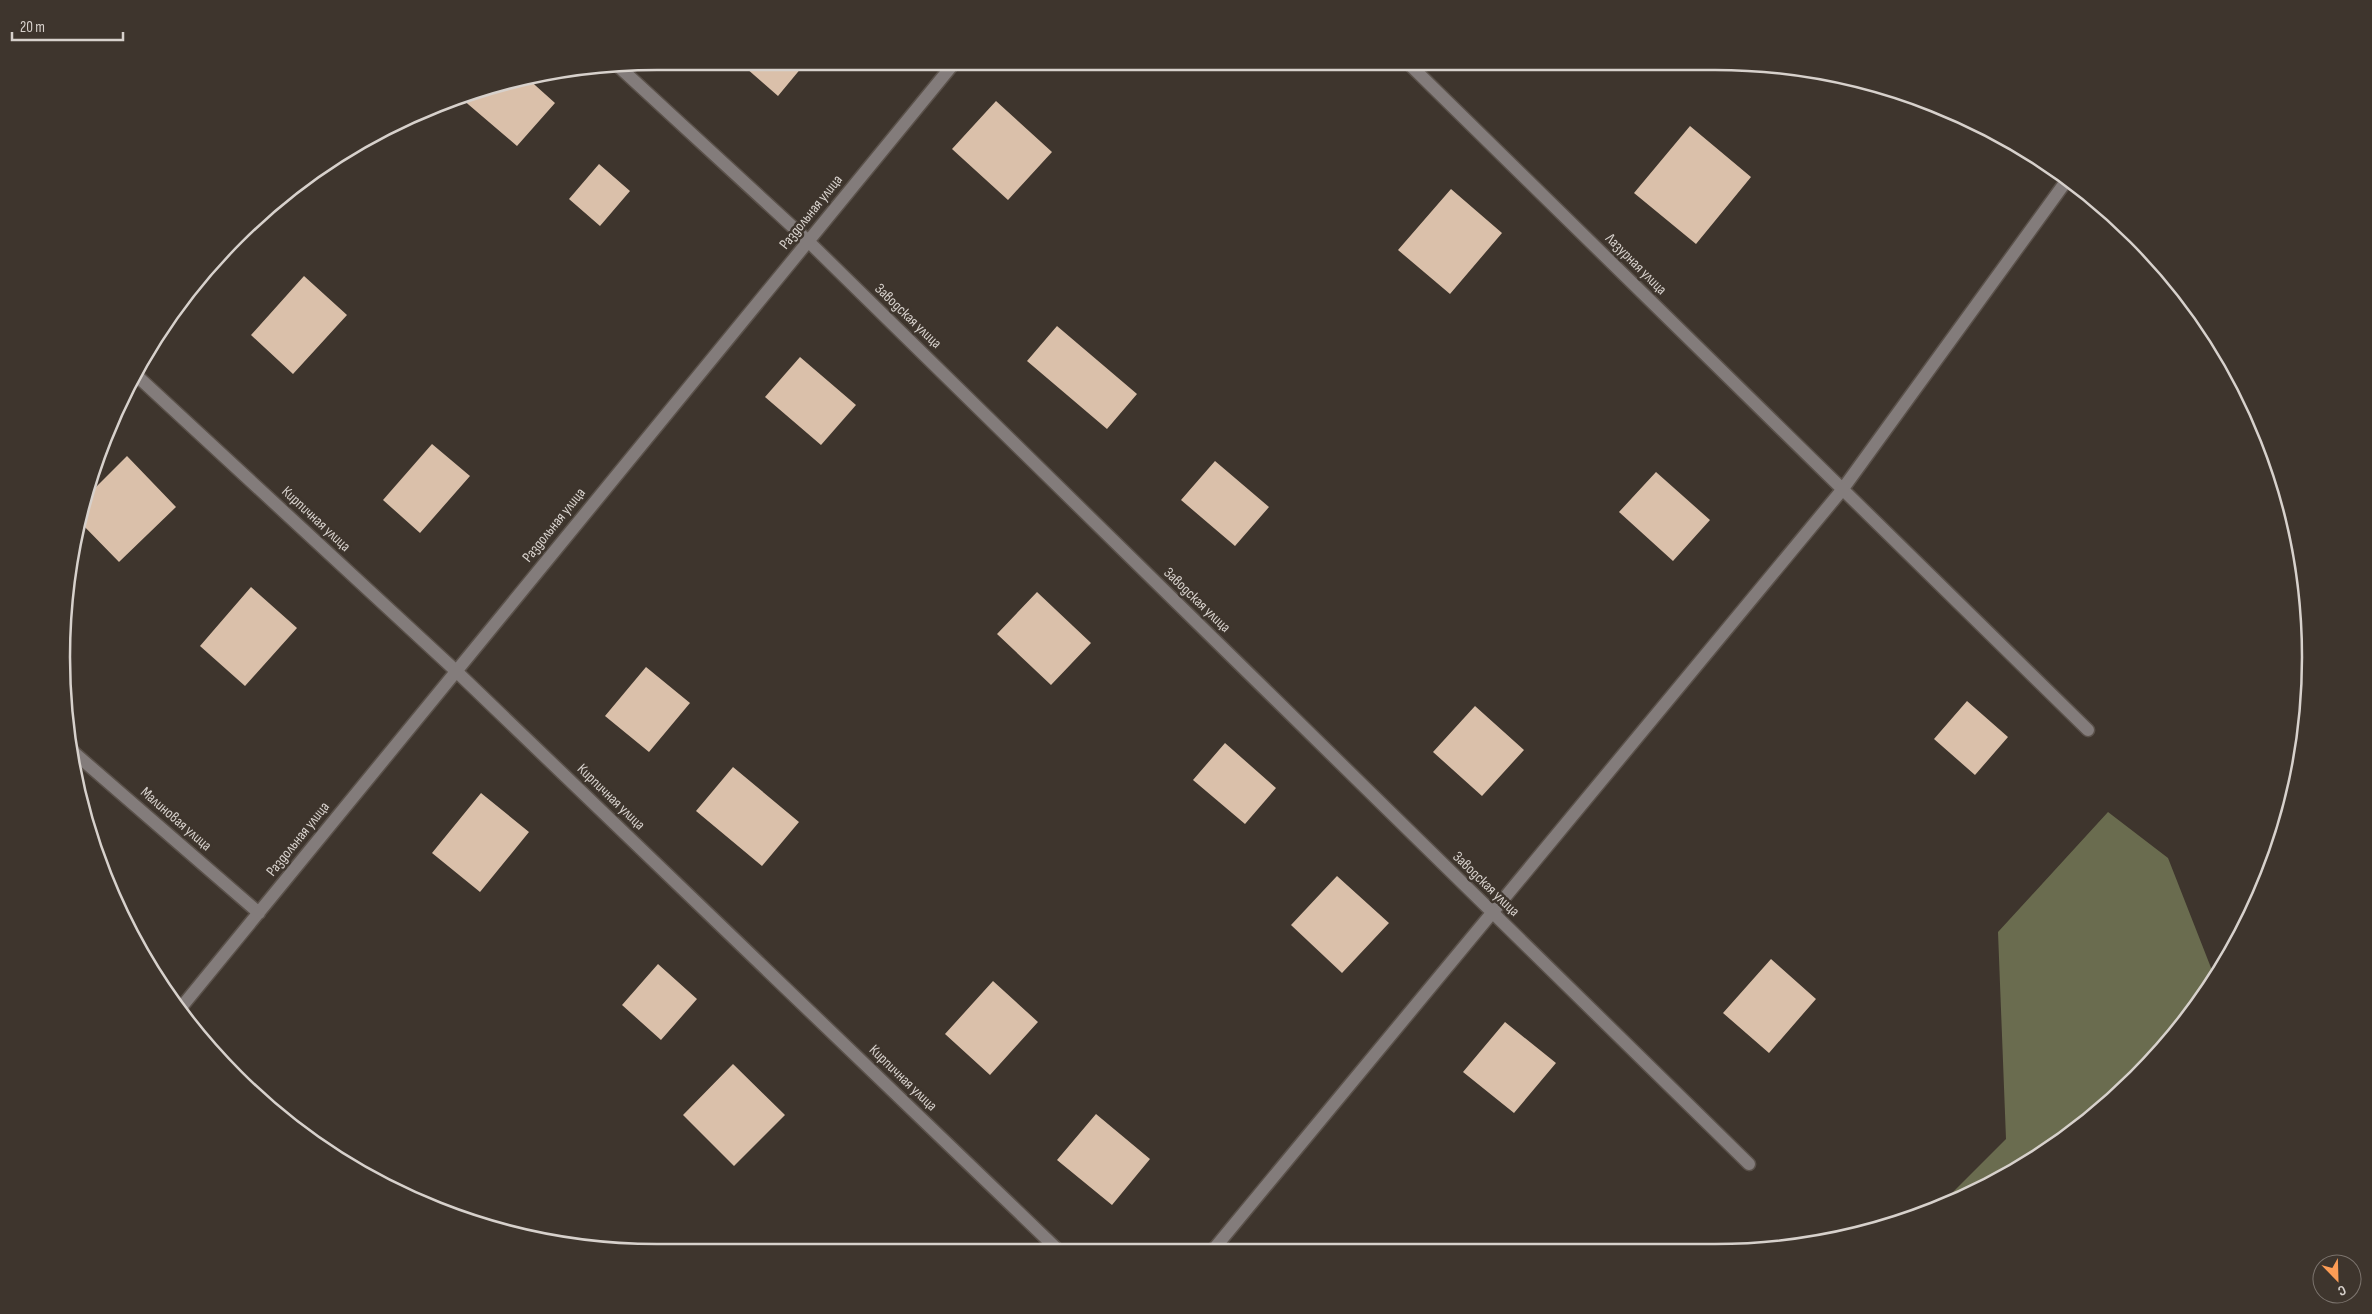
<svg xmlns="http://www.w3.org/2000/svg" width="2372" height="1314" viewBox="0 0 2372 1314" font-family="'Sofia Sans Condensed',sans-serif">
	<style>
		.forest { fill: #6a6c4f }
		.building { fill: #dac0aa }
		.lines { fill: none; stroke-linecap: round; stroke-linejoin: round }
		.minor-casing { stroke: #5a514a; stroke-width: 15 }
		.minor { stroke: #837c7b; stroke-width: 12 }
		.labels { text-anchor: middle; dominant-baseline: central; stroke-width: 5; stroke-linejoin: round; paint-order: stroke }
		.street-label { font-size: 15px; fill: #d7d1cc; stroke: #3e352d }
		.rim { fill: none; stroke: #d7d1cc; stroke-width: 2.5 }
	</style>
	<rect width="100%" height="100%" fill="#3e352d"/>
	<path class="forest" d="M 2108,812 L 2168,858 L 2215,978 L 2163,1050 L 2046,1152 L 1943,1208 L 1935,1210 L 2006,1139 L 1998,932 Z"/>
	<path class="building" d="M 738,61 L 807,61 L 778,96 Z
		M 526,77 L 555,103 L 517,146 L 462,99 L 467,92 Z
		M 996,101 L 1052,152 L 1008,200 L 952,149 Z
		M 1690,126 L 1751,177 L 1696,244 L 1634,193 Z
		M 599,164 L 630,191 L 600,226 L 569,199 Z
		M 1451,189 L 1502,233 L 1450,294 L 1398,250 Z
		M 304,276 L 347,315 L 293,374 L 251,335 Z
		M 1057,326 L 1137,394 L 1107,429 L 1027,361 Z
		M 800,357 L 856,405 L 821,445 L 765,397 Z
		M 432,444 L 470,476 L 420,533 L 383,500 Z
		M 127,456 L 176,507 L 119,562 L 79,521 L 83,500 Z
		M 1215,461 L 1269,507 L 1235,546 L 1181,500 Z
		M 1656,472 L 1710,520 L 1673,561 L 1619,512 Z
		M 251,587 L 297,628 L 245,686 L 200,646 Z
		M 1037,592 L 1091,643 L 1051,685 L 997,634 Z
		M 646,667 L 690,703 L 649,752 L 605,716 Z
		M 1967,701 L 2008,737 L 1975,775 L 1934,739 Z
		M 1475,706 L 1524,750 L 1482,796 L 1433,752 Z
		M 1225,743 L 1276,788 L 1245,824 L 1193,780 Z
		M 733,767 L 799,822 L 762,866 L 696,811 Z
		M 481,793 L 529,832 L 480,892 L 432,853 Z
		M 1337,876 L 1389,923 L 1342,973 L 1291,925 Z
		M 1771,959 L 1816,999 L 1769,1053 L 1723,1013 Z
		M 658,964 L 697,999 L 661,1040 L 622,1005 Z
		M 993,981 L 1038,1022 L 990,1075 L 945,1034 Z
		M 1505,1022 L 1556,1063 L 1514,1113 L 1463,1072 Z
		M 733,1064 L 785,1115 L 734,1166 L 683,1115 Z
		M 1096,1114 L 1150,1159 L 1112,1205 L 1057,1160 Z"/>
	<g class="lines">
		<defs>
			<path id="minor" d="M 1407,62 L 2088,730
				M 617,65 L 808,241 L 1749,1164
				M 136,375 L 456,671 L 1058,1250
				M 71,750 L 259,913
				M 179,1010 L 955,62
				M 1213,1250 L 1842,490 L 2067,180"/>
		</defs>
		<use href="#minor" class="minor-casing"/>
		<use href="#minor" class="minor"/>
	</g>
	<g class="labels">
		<g class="street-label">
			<text transform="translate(811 212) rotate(-51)">Раздольная улица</text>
			<text transform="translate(1636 264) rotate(45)">Лазурная улица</text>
			<text transform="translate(908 316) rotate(44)">Заводская улица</text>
			<text transform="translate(316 519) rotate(43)">Кирпичная улица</text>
			<text transform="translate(554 525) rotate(-51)">Раздольная улица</text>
			<text transform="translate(1197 600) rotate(44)">Заводская улица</text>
			<text transform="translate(611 797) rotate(44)">Кирпичная улица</text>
			<text transform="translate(176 819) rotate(41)">Малиновая улица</text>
			<text transform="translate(298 839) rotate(-51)">Раздольная улица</text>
			<text transform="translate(1486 884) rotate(44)">Заводская улица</text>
			<text transform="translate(903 1078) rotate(44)">Кирпичная улица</text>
		</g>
	</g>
	<path d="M0 0H2372V1314H0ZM657 70H1715A587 587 0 0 1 2302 657V657A587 587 0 0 1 1715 1244H657A587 587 0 0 1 70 657V657A587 587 0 0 1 657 70Z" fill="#3e352d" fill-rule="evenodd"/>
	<path class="rim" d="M657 70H1715A587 587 0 0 1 2302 657V657A587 587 0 0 1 1715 1244H657A587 587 0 0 1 70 657V657A587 587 0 0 1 657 70Z"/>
	<g transform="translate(2337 1279) rotate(157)"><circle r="24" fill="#3e352d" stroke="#7b736d"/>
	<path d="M0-4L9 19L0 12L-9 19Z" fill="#fd9c55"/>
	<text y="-8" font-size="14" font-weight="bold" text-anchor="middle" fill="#d7d1cc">С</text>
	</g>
	<path d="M12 32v8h111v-8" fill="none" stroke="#d7d1cc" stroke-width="2.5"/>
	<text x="20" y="32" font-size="15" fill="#d7d1cc" stroke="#3e352d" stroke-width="4" paint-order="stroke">20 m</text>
</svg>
